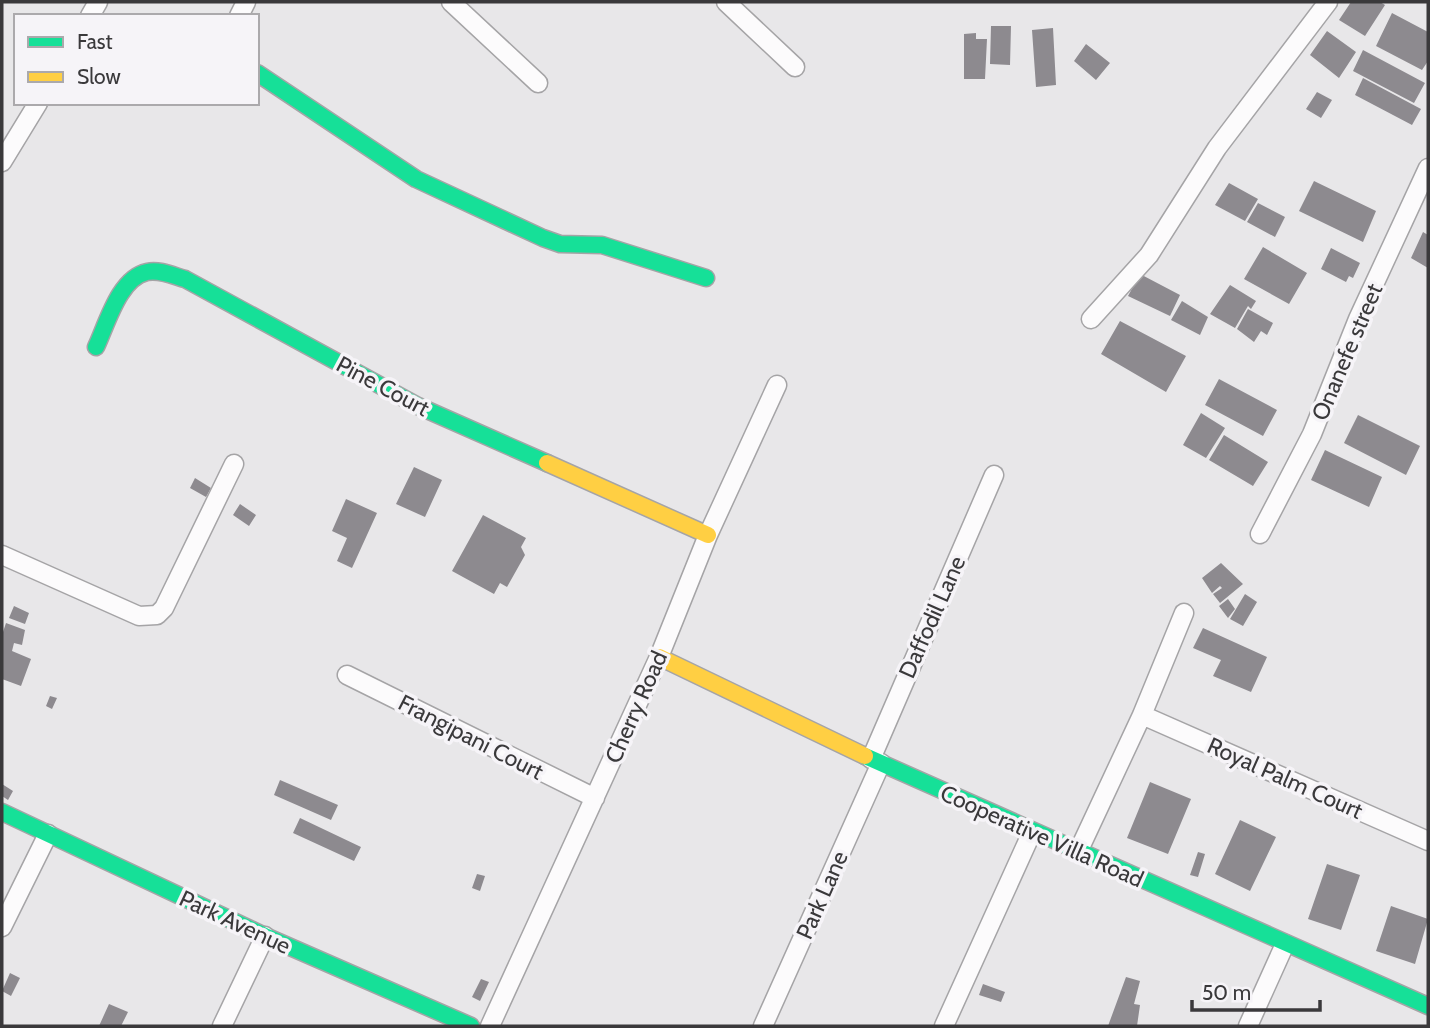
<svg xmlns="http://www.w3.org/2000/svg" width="1430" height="1028" viewBox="0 0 1430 1028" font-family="Cabin,sans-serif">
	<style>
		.building { fill: #8d8a8f }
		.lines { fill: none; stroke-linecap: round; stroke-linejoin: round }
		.street-casing { stroke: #a5a4a6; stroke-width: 21 }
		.fast-casing { stroke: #a5a4a6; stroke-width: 19 }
		.slow-casing { stroke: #a5a4a6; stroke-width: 19 }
		.street { stroke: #fcfbfc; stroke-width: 18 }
		.fast { stroke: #16e098; stroke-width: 16 }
		.slow { stroke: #ffcf43; stroke-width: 16 }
		.labels { text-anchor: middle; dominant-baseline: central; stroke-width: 7; stroke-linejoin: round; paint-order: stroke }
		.street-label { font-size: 23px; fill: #3a393b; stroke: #f6f4f8 }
	</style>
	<rect width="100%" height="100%" fill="#e8e7e9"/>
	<path class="building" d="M 1351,2 L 1380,2 L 1385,5 L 1365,36 L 1339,20 Z
		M 1392,13 L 1428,32 L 1428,61 L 1422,70 L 1376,46 Z
		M 991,26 L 1011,26 L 1010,65 L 990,64 Z
		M 1053,28 L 1056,85 L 1036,87 L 1032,30 Z
		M 1327,31 L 1356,52 L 1339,78 L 1310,55 Z
		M 976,33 L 976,39 L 987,39 L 985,79 L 964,79 L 964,34 Z
		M 1086,44 L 1110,63 L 1096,80 L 1074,61 Z
		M 1363,50 L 1425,83 L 1414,103 L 1353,71 Z
		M 1363,78 L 1421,109 L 1412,125 L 1355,95 Z
		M 1317,92 L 1332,100 L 1321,118 L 1306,109 Z
		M 1314,181 L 1376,211 L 1363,242 L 1299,211 Z
		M 1229,183 L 1258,199 L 1245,221 L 1215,205 Z
		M 1258,203 L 1285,217 L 1275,237 L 1247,222 Z
		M 1423,232 L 1428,235 L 1428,268 L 1411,258 Z
		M 1263,247 L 1307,273 L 1289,304 L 1244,279 Z
		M 1331,248 L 1360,263 L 1353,278 L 1349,276 L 1346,282 L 1321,269 Z
		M 1140,274 L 1180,295 L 1170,316 L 1128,296 Z
		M 1230,285 L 1256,301 L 1251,309 L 1248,306 L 1235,328 L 1210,314 Z
		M 1182,301 L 1208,317 L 1200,335 L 1171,320 Z
		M 1248,309 L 1273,323 L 1267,335 L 1261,331 L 1254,342 L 1237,329 Z
		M 1120,321 L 1186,356 L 1166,392 L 1101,354 Z
		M 1219,379 L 1277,410 L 1263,436 L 1205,405 Z
		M 1201,413 L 1225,428 L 1206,458 L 1183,445 Z
		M 1358,415 L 1420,446 L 1406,475 L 1344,443 Z
		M 1224,435 L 1268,462 L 1253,486 L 1209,460 Z
		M 1325,450 L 1382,477 L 1369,507 L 1311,480 Z
		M 414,467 L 442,480 L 425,517 L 396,504 Z
		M 195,478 L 211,488 L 206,497 L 190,488 Z
		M 346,499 L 377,513 L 352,568 L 337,561 L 347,538 L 332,531 Z
		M 240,504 L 256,515 L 249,526 L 233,515 Z
		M 483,515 L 526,538 L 521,547 L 525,555 L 507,587 L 500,583 L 494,594 L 452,571 Z
		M 1221,563 L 1243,584 L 1220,603 L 1213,594 L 1222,588 L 1220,586 L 1212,593 L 1202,578 Z
		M 1245,594 L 1257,602 L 1243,626 L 1230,619 Z
		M 1228,599 L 1235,609 L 1228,618 L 1219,606 Z
		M 14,606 L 29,613 L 25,624 L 9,618 Z
		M 6,623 L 25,630 L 22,645 L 14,643 L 12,651 L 31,659 L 21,686 L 2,679 L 2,635 Z
		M 1203,628 L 1267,657 L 1251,692 L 1213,676 L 1221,660 L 1193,648 Z
		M 50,696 L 57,698 L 52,709 L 46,706 Z
		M 280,780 L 338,805 L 331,820 L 274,795 Z
		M 1150,782 L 1191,799 L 1168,854 L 1127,838 Z
		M 2,784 L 13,791 L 8,800 L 2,796 Z
		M 300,818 L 361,847 L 354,861 L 293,833 Z
		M 1240,820 L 1276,837 L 1250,891 L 1215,874 Z
		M 1198,852 L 1205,854 L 1198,877 L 1190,875 Z
		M 1327,864 L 1360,875 L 1341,930 L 1308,919 Z
		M 477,874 L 485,876 L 480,891 L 472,888 Z
		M 1391,906 L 1428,919 L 1415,964 L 1376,951 Z
		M 10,973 L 20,978 L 11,996 L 2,991 Z
		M 1126,977 L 1140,981 L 1134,1004 L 1140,1005 L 1137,1026 L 1108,1026 Z
		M 481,979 L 489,982 L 480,1001 L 472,997 Z
		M 983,984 L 1005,992 L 1001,1002 L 979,995 Z
		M 109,1004 L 128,1012 L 121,1026 L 99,1026 Z"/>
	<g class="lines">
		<defs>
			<path id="street" d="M 451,2 L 538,83
				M 726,2 L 795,67
				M 90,16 L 98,2
				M 239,16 L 246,2
				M 2,162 L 38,103
				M 1091,319 L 1149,255 L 1217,148 L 1328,2
				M 1260,534 L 1312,434 L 1358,319 L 1428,168
				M 2,555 L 139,616 L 157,615 L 164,608 L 234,464
				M 347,675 L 595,798
				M 1142,715 L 1428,841
				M 871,759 L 994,475
				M 1078,852 L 1142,715 L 1184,613
				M 2,927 L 48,834
				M 222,1026 L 265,936
				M 490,1026 L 659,657 L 708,535 L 777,385
				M 763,1026 L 881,763
				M 944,1026 L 1032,832
				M 1248,1026 L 1285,944"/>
			<path id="fast" d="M 257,73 L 416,179 L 543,238 L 560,244 L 602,245 L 706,278
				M 96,347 C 107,324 119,278 147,272 C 160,269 174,276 185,279 L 418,406 L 547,463
				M 865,756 L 1428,1006
				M 2,812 L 265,936 L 471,1026"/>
			<path id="slow" d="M 547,463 L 708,535
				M 659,657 L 865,756"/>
		</defs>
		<use href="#street" class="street-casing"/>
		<use href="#fast" class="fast-casing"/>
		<use href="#slow" class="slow-casing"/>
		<use href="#street" class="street"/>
		<use href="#fast" class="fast"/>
		<use href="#slow" class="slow"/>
	</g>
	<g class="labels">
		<g class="street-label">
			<text transform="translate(1347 352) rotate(-67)">Onanefe street</text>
			<text transform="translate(383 386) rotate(28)">Pine Court</text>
			<text transform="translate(932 617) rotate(-66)">Daffodil Lane</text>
			<text transform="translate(636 707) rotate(-66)">Cherry Road</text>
			<text transform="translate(471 737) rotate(27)">Frangipani Court</text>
			<text transform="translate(1285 778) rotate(24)">Royal Palm Court</text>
			<text transform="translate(1042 836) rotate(24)">Cooperative Villa Road</text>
			<text transform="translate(822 895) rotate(-66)">Park Lane</text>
			<text transform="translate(235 922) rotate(25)">Park Avenue</text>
		</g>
	</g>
	<rect width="1430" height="1028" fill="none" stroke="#3a393b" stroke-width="7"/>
	<rect x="14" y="14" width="245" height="91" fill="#f6f4f8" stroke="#aba9ac" stroke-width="2"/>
	<rect x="28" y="37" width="35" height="10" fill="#16e098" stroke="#aba9ac" stroke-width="2"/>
	<text x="77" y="49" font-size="21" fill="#3a393b">Fast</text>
	<rect x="28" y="72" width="35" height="10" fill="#ffcf43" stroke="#aba9ac" stroke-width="2"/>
	<text x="77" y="84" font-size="21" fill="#3a393b">Slow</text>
	<path d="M1192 1000v10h128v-10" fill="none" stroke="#3a393b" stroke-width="3.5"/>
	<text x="1202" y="1000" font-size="21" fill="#3a393b" stroke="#f6f4f8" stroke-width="5" paint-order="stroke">50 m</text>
</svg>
